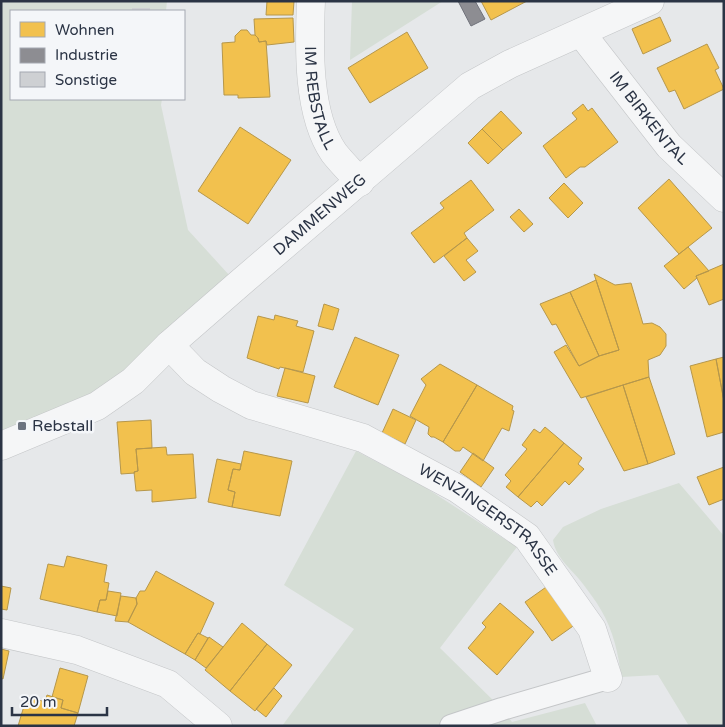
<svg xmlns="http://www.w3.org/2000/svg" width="725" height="727" viewBox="0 0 725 727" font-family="'Varela Round',sans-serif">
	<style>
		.green { fill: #d6ded6 }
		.homes { fill: #f2c14e; stroke: #b6974b }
		.industry { fill: #8d8d92; stroke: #70727b }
		.building { fill: #ced0d3 }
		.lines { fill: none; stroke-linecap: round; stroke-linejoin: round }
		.pedestrian-casing { stroke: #c4c6c8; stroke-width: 24 }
		.minor-casing { stroke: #c4c6c8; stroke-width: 29 }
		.pedestrian { stroke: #f5f6f7; stroke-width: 22 }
		.minor { stroke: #f5f6f7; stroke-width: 28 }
		.poi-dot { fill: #6c737f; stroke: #f4f6f9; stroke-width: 2 }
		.labels { text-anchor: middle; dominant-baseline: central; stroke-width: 5; stroke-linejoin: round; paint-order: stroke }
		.street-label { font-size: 16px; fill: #2b3445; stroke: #f4f6f9 }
		.poi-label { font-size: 16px; fill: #2b3445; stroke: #f4f6f9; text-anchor: start }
	</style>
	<rect width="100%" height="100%" fill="#e6e8ea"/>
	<path class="green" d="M 1,1 L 167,1 L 166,11 L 11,11 L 11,99 L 162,99 L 161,105 L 188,230 L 230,276 L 162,341 L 102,388 L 30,424 L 1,435 Z
		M 352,1 L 443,1 L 350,60 Z
		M 356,451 L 423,486 L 517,547 L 440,648 L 502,709 L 512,722 L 585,703 L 597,726 L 282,726 L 354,629 L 284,585 Z
		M 679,483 L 724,536 L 724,726 L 689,726 L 658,675 L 621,677 C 619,655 613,630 601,610 C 596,601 589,592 583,584 C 572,569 556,559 553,540 L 563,527 L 601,509 Z"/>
	<path class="homes" d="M 267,1 L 294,1 L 293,15 L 266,15 Z
		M 481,1 L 527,1 L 491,20 Z
		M 660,17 L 671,41 L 643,54 L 632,29 Z
		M 293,18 L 294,42 L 267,45 L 266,41 L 259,42 L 258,38 L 255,35 L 254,19 Z
		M 241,30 L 247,30 L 251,35 L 255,35 L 258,38 L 259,42 L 266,41 L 270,97 L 238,98 L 238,95 L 224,95 L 222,43 L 235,42 L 235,36 Z
		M 407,32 L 428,68 L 370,103 L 348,68 Z
		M 707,44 L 719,68 L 715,70 L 724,89 L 684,109 L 675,90 L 669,92 L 657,68 Z
		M 583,104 L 588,111 L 592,108 L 618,142 L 585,167 L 580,167 L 566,178 L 543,146 L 577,119 L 572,113 Z
		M 501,111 L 522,133 L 503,150 L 482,129 Z
		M 240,127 L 291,160 L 248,224 L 198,191 Z
		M 482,129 L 503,150 L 488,164 L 468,143 Z
		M 669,179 L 712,228 L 679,254 L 638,208 Z
		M 471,180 L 494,210 L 464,233 L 467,238 L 434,263 L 411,233 L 444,208 L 440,203 Z
		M 564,183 L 583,203 L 568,218 L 549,198 Z
		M 519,209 L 533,224 L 524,232 L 510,217 Z
		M 467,238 L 478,251 L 466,260 L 476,272 L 464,281 L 444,256 Z
		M 688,247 L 709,271 L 696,276 L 697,278 L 684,289 L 664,266 Z
		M 724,264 L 724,299 L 709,305 L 696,276 Z
		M 594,274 L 615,285 L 631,283 L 643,324 L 652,323 L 660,327 L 666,334 L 666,346 L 660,355 L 648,360 L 649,377 L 581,398 L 554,352 L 566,345 L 579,366 L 599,356 L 619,350 Z
		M 596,280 L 619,350 L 599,356 L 570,292 Z
		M 570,292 L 599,356 L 579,366 L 556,324 L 552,325 L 540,304 Z
		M 324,304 L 339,309 L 333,330 L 318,326 Z
		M 275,315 L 298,321 L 296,326 L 314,331 L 303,372 L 280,367 L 279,369 L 247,358 L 258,316 L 274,320 Z
		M 355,337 L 399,355 L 378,405 L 334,387 Z
		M 724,357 L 724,401 L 716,359 Z
		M 716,359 L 724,401 L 724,432 L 707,437 L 690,366 Z
		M 440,364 L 477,385 L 443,442 L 434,437 L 431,437 L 428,434 L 429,427 L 410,416 L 426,385 L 421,379 Z
		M 285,368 L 315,376 L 308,403 L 277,396 Z
		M 649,377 L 675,454 L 648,464 L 623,385 Z
		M 477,385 L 513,406 L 512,410 L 514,411 L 509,431 L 502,428 L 483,461 L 463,447 L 460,451 L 455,451 L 443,442 Z
		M 623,385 L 648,464 L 624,471 L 586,397 Z
		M 393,409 L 416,420 L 405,444 L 382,433 Z
		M 151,420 L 152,448 L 136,449 L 138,471 L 134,472 L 135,473 L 121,474 L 117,422 Z
		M 545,427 L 564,443 L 518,497 L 506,487 L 511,481 L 505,475 L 527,449 L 522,445 L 534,429 L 540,433 Z
		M 564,443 L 582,458 L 578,464 L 584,469 L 569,485 L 565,481 L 542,506 L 537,501 L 531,507 L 518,497 Z
		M 166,447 L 167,455 L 193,454 L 196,498 L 152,502 L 152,490 L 136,491 L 134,472 L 138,471 L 136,449 Z
		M 244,451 L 292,461 L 280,516 L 232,507 L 235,492 L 228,490 L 233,469 L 240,470 Z
		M 473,453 L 494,468 L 481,487 L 460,472 Z
		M 217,459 L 241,464 L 240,470 L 233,469 L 228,490 L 235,492 L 232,507 L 208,502 Z
		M 724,467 L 724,499 L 709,505 L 697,477 Z
		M 67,556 L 107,565 L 104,582 L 109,583 L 106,600 L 100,600 L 97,612 L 40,599 L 48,564 L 64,567 Z
		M 156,571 L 214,603 L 200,634 L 198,633 L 185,654 L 128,622 L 137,604 L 136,598 L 140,591 L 145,591 Z
		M 549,585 L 576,624 L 552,641 L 525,602 Z
		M 1,586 L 11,588 L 7,610 L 1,609 Z
		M 108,591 L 121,593 L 117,616 L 97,612 L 100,600 L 106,600 Z
		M 121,596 L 136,598 L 137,604 L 128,622 L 115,621 Z
		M 500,603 L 534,632 L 497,675 L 468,648 L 486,627 L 482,623 Z
		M 242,623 L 267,644 L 230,691 L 205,670 Z
		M 198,633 L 208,638 L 195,660 L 185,654 Z
		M 209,637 L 223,647 L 206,668 L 195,660 Z
		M 267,644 L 292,665 L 255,711 L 230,691 Z
		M 1,649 L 9,651 L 3,679 L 1,678 Z
		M 60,668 L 88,676 L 78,713 L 61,708 L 63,700 L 52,697 Z
		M 274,688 L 282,696 L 266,717 L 256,709 Z
		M 47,695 L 63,700 L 61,708 L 78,713 L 74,726 L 18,726 L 27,696 L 45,702 Z"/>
	<path class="industry" d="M 458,1 L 475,1 L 485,19 L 471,26 Z"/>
	<path class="building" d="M 132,8 L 150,8 L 150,11 L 132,11 Z"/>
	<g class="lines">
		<defs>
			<path id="pedestrian" d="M 451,726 L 502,709 L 608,678"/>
			<g id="minor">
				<path id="s1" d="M 311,1 C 309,47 307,114 334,153 C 342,163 351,172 360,182"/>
				<path id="s2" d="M 581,33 L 669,146 L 724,198"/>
				<path id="s3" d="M 169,345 L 195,372 L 221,389 L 251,405 L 363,438 L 458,489 L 527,537 L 592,629 L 608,678"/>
				<path id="s4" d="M 1,446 L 97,406 L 133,381 L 169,345 L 239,284 L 470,86 L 510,64 L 650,1"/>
				<path d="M 1,633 L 77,650 L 168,684 L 218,726"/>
			</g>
		</defs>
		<use href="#pedestrian" class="pedestrian-casing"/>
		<use href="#minor" class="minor-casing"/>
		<use href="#pedestrian" class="pedestrian"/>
		<use href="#minor" class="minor"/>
	</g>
	<rect class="poi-dot" x="17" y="421" width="10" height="10" rx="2.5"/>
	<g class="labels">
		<g class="street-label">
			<text stroke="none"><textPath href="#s1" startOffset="98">IM REBSTALL</textPath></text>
			<text stroke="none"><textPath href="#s2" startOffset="109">IM BIRKENTAL</textPath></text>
			<text stroke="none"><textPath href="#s4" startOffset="398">DAMMENWEG</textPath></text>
			<text stroke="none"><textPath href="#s3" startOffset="370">WENZINGERSTRASSE</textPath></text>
		</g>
		<g class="poi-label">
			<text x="32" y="426">Rebstall</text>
		</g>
	</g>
	<rect width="725" height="727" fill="none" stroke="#2b3445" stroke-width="5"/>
	<rect x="10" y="10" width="175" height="90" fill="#f4f6f9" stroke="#a4a8b1"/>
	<rect x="20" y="22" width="25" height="15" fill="#f2c14e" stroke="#a4a8b1"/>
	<text x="55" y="35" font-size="15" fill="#2b3445">Wohnen</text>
	<rect x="20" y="48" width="25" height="15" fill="#8d8d92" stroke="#a4a8b1"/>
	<text x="55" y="60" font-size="15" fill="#2b3445">Industrie</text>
	<rect x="20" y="72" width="25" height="15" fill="#ced0d3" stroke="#a4a8b1"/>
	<text x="55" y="85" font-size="15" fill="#2b3445">Sonstige</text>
	<path d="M12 707v8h95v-8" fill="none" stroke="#2b3445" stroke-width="2.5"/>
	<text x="20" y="707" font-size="15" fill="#2b3445" stroke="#f4f6f9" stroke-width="4" paint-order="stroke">20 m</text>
</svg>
